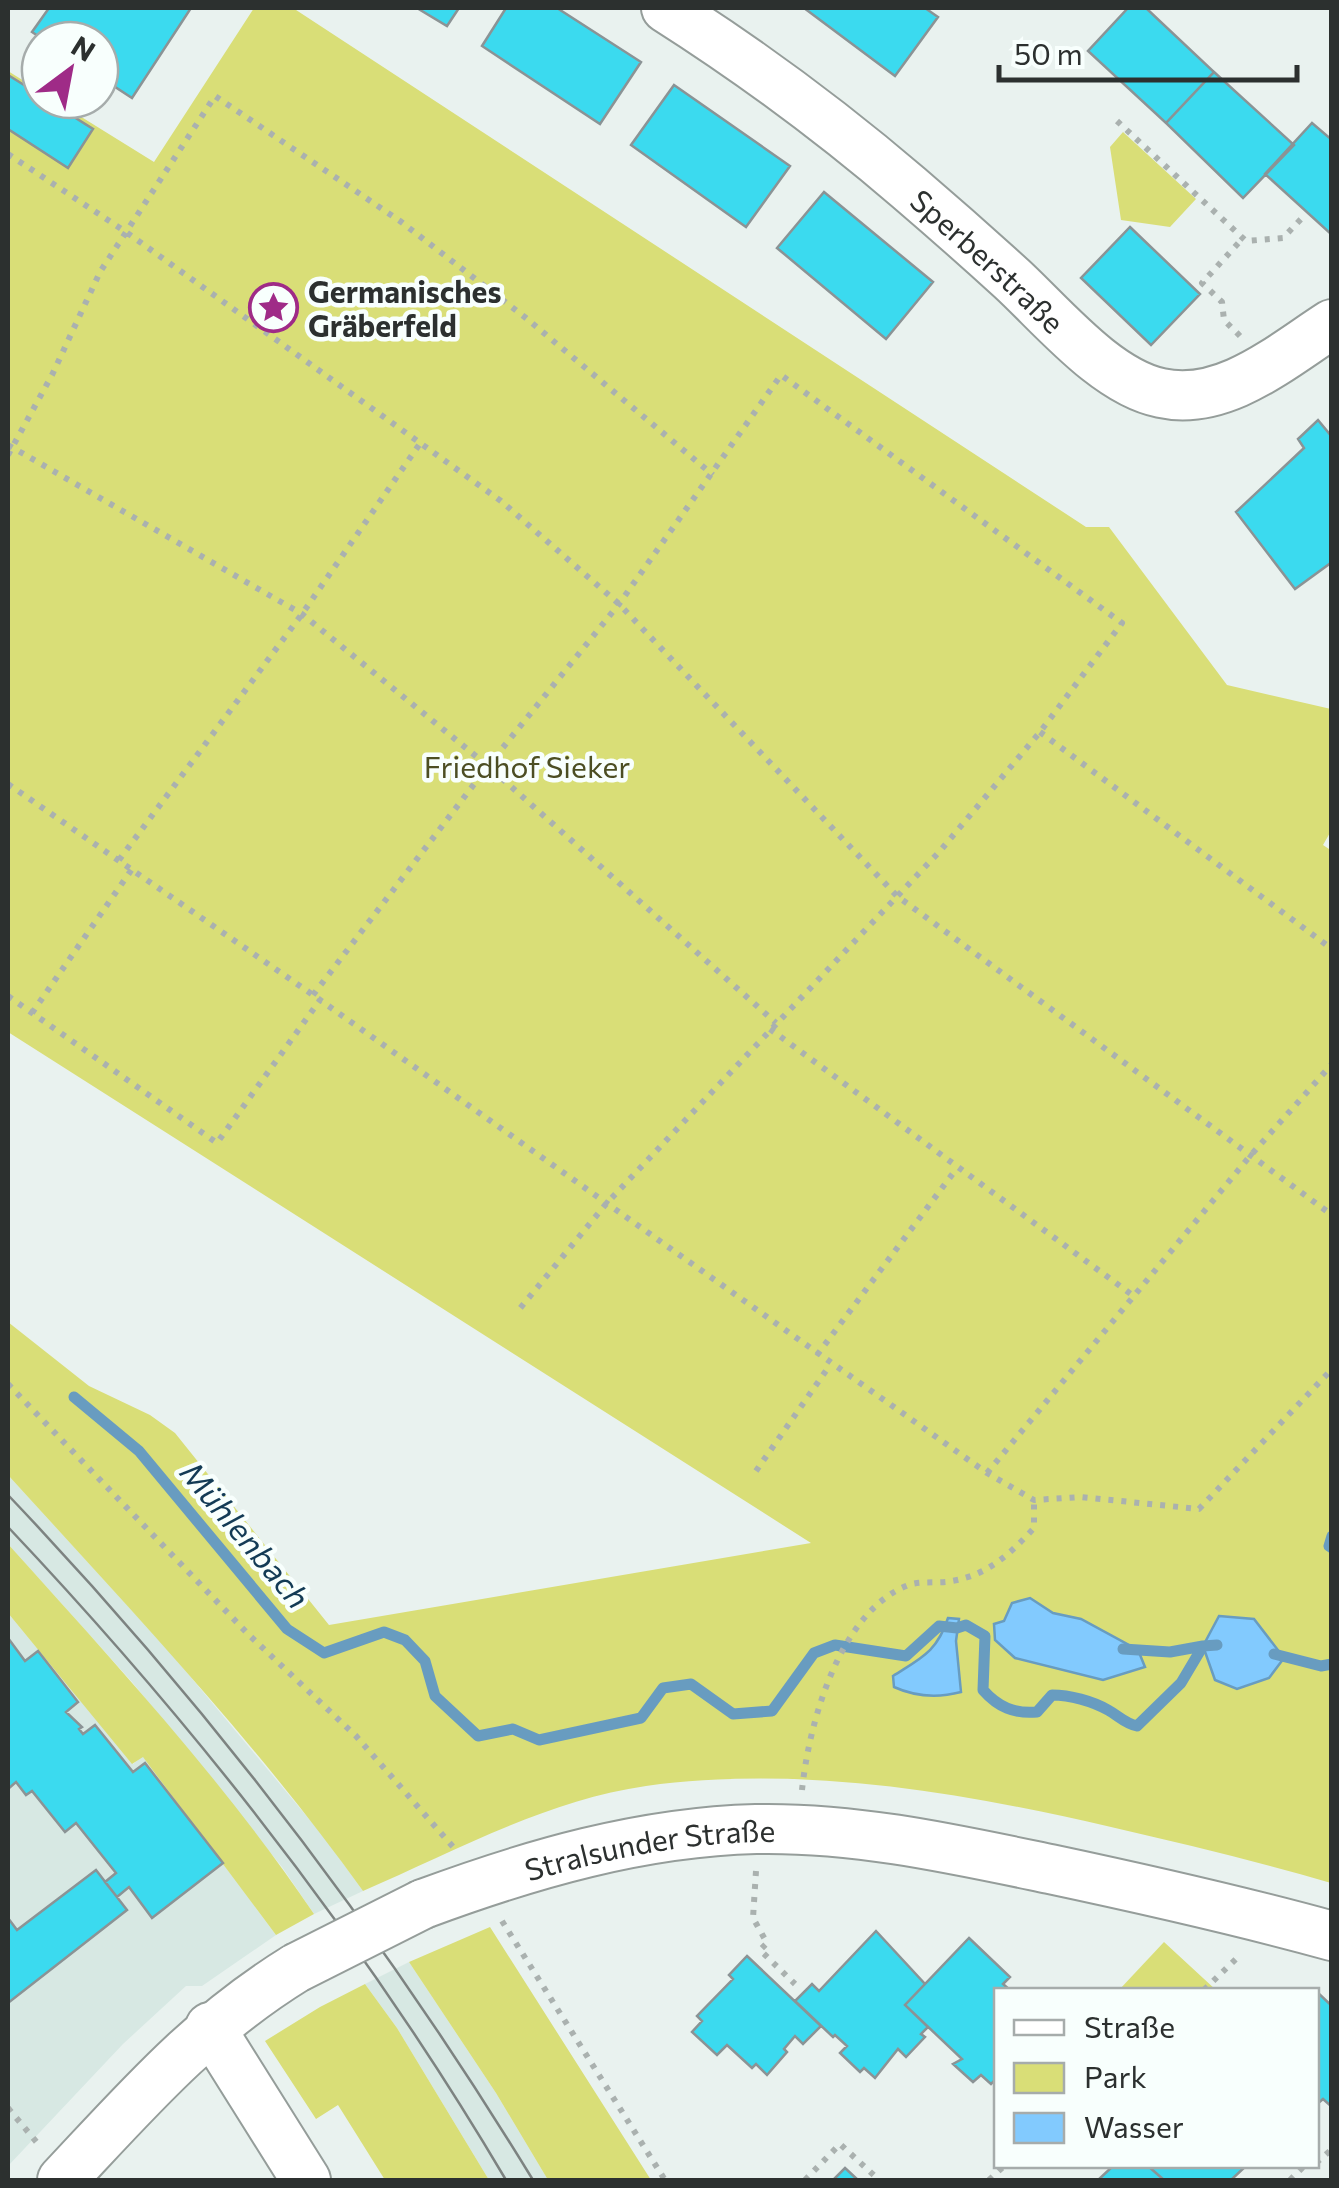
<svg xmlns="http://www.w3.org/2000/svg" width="1339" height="2188" viewBox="0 0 1339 2188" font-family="Commissioner,sans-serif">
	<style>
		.built { fill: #d7e8e3 }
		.green { fill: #d9de77 }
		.water { fill: #82cafe; stroke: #689cc0; stroke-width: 2.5 }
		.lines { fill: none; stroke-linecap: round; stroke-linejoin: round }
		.stream { stroke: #689cc0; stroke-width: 11 }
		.building { fill: #3bdaef; stroke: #8b9395; stroke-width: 2.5 }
		.minor-casing { stroke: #959d9a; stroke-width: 52 }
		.path { stroke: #aab1af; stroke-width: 6; stroke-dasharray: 5 8; stroke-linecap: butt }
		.minor { stroke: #fff; stroke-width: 48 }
		.tram { stroke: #7d8381; stroke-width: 2.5 }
		.minor-bridge-casing { stroke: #959d9a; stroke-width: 52; stroke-linecap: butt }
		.minor-bridge { stroke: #fff; stroke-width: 48 }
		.labels { text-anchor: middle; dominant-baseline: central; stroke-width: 9; stroke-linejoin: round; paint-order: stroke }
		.street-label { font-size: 30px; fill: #2c302f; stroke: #f8fffd }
		.poi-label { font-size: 30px; font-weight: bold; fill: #2c302f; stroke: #f8fffd; text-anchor: start }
		.park-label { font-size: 30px; fill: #4c4e23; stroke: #f8fffd }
		.water-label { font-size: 32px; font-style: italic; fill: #133b55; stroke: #f8fffd }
	</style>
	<rect width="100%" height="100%" fill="#e9f2ef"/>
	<path class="built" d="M 8,1475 L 169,1651 L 324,1837 L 363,1891 L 314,1914 L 282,1867 L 132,1682 L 8,1544 Z
		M 8,1613 L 133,1764 L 143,1756 L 276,1935 L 202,1986 L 186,1986 L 123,2044 L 8,2166 Z
		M 409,1962 L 496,2093 L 548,2180 L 489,2180 L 397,2028 L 365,1984 Z"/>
	<path class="green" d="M 254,8 L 293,8 L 1086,527 L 1109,527 L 1227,685 L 1331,709 L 1331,831 L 1323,845 L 1332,851 L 1331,1883 C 1259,1862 1185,1844 1111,1827 C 959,1792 803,1765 646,1786 C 547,1800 453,1852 363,1891 C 257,1743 130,1609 8,1475 L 8,1322 L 89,1386 L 150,1415 L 175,1433 L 329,1625 L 811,1543 L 8,1032 L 8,71 L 40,91 L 40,100 L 54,100 L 154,162 Z
		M 1123,132 L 1196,199 L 1170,227 L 1121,220 L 1110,147 Z
		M 8,1544 C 115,1663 225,1782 314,1914 L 276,1935 L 143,1757 L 132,1764 L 8,1613 Z
		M 490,1927 L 651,2180 L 548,2180 L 496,2093 L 409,1962 Z
		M 1164,1942 L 1216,1990 L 1119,1990 Z
		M 365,1984 L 397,2028 L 489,2180 L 385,2180 L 338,2105 L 316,2119 L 265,2041 L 320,2007 Z"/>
	<path class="water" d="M 1030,1598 L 1053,1613 L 1081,1619 L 1138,1650 L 1145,1667 L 1103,1680 L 1015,1658 L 995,1640 L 994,1624 L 1004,1621 L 1012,1603 Z
		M 1219,1616 L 1254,1619 L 1284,1658 L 1269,1678 L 1237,1689 L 1215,1680 L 1203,1646 Z
		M 948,1618 L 959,1619 L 956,1641 L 961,1692 C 938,1698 916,1697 894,1687 L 893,1676 C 921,1658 937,1652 948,1618 Z"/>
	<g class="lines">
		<path class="stream" d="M 74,1397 L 139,1451 L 287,1629 L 324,1653 L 384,1632 L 405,1640 L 425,1661 L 435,1696 L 478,1736 L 513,1729 L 539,1740 L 641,1718 L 663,1688 L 691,1684 L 733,1714 L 772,1711 L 814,1653 L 835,1645 L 906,1656 L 939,1626 L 957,1628 L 966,1625 L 985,1636 L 983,1690 C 998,1707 1014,1714 1037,1712 L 1052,1695 C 1070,1695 1092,1701 1108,1710 C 1119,1716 1124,1723 1137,1726 L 1181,1683 L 1203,1646 L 1217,1645
			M 1332,1536 L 1329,1546 L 1332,1548
			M 1123,1649 L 1170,1652 L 1203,1646
			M 1274,1654 L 1321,1666 L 1332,1664"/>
	</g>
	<path class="building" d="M 49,8 L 191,8 L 132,98 L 100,77 L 100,40 L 44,40 L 32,32 Z
		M 417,8 L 459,8 L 447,26 Z
		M 506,8 L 557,8 L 641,62 L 600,124 L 482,46 Z
		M 804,8 L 925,8 L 938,17 L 895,76 Z
		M 1128,8 L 1146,8 L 1214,72 L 1166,123 L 1088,51 Z
		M 1214,72 L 1294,145 L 1243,198 L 1166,123 Z
		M 8,75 L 40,95 L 40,100 L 47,100 L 93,129 L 68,168 L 8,129 Z
		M 674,85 L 790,166 L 746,227 L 631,145 Z
		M 1312,123 L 1332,140 L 1332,235 L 1265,174 Z
		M 824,192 L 933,282 L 886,339 L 777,248 Z
		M 1130,227 L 1200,294 L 1151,345 L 1081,278 Z
		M 1318,420 L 1332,437 L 1332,562 L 1295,589 L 1236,512 L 1304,448 L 1298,439 Z
		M 8,1638 L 25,1661 L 38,1651 L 78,1702 L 66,1712 L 82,1727 L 79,1729 L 83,1734 L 95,1725 L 133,1772 L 145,1763 L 223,1863 L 152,1918 L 129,1887 L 117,1897 L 105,1882 L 116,1873 L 76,1823 L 65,1832 L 32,1791 L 26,1795 L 16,1782 L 8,1789 Z
		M 96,1870 L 127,1910 L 8,2003 L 8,1918 L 17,1930 Z
		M 876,1931 L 925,1984 L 905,2005 L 928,2027 L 921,2034 L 925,2037 L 906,2057 L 898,2049 L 875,2078 L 864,2068 L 860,2072 L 840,2053 L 847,2046 L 835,2035 L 833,2037 L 795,2001 L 812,1984 L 819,1991 Z
		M 969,1938 L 1010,1977 L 1003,1984 L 1010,1990 L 996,1990 L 996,2079 L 991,2084 L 981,2075 L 973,2082 L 953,2064 L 962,2059 L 905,2005 Z
		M 747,1956 L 821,2026 L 803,2044 L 795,2036 L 784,2049 L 787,2052 L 767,2075 L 756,2064 L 752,2068 L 727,2045 L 717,2055 L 692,2032 L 702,2021 L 697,2016 L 733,1979 L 729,1975 Z
		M 1317,1992 L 1332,2006 L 1332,2107 L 1323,2099 L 1316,2105 Z
		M 1113,2166 L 1148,2166 L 1164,2180 L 1098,2180 Z
		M 1148,2166 L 1246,2166 L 1231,2180 L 1164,2180 Z
		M 845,2168 L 858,2180 L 833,2180 Z"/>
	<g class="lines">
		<defs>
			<g id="minor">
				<path id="s1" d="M 666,8 C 751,62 832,122 909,188 C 944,218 978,248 1012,279 C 1052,316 1106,382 1161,393 C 1224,407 1282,356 1332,324"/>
				<path id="s2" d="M 423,1904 C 531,1864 641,1832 756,1829 C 855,1827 954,1849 1050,1869 C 1144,1889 1238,1910 1332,1936"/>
				<path d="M 210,2027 L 306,2180"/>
				<path d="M 62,2180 C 139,2098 199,2028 296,1968"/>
			</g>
		</defs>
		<use href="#minor" class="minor-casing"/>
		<path class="path" d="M 1117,121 L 1246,241 L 1283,238 L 1302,218
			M 8,154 L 126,232 L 501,501 L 619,604 L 897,896 L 1332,1215
			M 1240,336 L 1224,320 L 1222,302 L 1202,283 L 1243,238
			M 8,445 L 302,614 L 488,766 L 776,1023
			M 8,455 L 52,375 L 100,272 L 215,96 L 400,221 L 526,318 L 713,475
			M 1040,732 L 1332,949
			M 8,784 L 313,995 L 987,1473 L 1034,1500 L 1081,1497 L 1199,1509 L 1332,1369
			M 119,860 L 302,614 L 421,442
			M 313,995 L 488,766 L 619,604 L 781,375 L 1122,623 L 1040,732 L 940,851 L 606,1204 L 517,1312
			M 8,996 L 217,1143 L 320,1000
			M 32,1013 L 132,869
			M 770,1029 L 1135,1297
			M 817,1355 L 957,1168
			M 8,1384 L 248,1634 L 356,1736 L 454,1848
			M 756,1471 L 830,1365
			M 987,1473 L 1250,1156 L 1332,1064
			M 802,1790 C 809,1723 839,1614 906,1586 C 920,1580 938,1584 952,1581 C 988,1575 1011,1553 1034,1528 L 1034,1500
			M 756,1871 L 753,1918 L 767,1943 L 760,1950 L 795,1984
			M 502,1921 L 665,2180
			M 1204,1990 L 1239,1956
			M 8,2108 L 39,2145
			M 1316,2163 L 1332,2149
			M 805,2180 L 840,2144 L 879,2180
			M 989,2180 L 1004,2166
			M 1290,2180 L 1304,2166"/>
		<use href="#minor" class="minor"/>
		<path class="tram" d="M 8,1495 C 208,1705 382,1933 533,2180
			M 8,1527 C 197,1727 366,1943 506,2180"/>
		<defs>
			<path id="minor-bridge" d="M 296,1968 L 423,1904"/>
		</defs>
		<use href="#minor-bridge" class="minor-bridge-casing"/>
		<use href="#minor-bridge" class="minor-bridge"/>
	</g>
	<defs>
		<symbol id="sight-ring" viewBox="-11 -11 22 22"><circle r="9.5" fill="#f8fffd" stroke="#9f2b87" stroke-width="1.5"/><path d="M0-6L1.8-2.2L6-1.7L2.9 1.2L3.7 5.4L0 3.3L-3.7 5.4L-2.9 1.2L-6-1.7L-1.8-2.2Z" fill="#9f2b87"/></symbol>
	</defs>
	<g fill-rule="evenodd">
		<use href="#sight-ring" x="246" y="280" width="55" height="55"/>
	</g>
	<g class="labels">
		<g class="street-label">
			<text stroke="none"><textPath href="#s1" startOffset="410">Sperberstraße</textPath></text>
			<text stroke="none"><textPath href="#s2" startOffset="235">Stralsunder Straße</textPath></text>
		</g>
		<g class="poi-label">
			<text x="308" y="290">Germanisches<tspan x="308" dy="34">Gräberfeld</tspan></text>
		</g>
		<g class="park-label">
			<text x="527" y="765">Friedhof Sieker</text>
		</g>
		<g class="water-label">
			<text transform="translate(246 1534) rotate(50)">Mühlenbach</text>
		</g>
	</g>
	<rect width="1339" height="2188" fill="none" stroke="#2c302f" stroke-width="20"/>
	<rect x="994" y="1988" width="325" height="180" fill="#f8fffd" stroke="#a6acab" stroke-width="2.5"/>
	<rect x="1014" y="2020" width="50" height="15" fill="#ffffff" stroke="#a6acab" stroke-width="2.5"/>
	<text x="1084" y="2038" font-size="30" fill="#2c302f">Straße</text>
	<rect x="1014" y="2063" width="50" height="30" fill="#d9de77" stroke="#a6acab" stroke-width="2.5"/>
	<text x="1084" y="2088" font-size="30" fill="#2c302f">Park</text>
	<rect x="1014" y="2113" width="50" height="30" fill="#82cafe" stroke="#a6acab" stroke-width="2.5"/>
	<text x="1084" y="2138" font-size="30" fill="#2c302f">Wasser</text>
	<g transform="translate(70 70) rotate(32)"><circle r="48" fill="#f8fffd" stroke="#a6acab" stroke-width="2.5"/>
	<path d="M0-8L18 38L0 25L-18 38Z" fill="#9f2b87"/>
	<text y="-15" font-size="28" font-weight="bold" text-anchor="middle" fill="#2c302f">N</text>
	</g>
	<path d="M999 65v15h298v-15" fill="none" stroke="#2c302f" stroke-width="5"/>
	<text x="1014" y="65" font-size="30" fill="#2c302f" stroke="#f8fffd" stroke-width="8" paint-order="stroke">50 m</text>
</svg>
